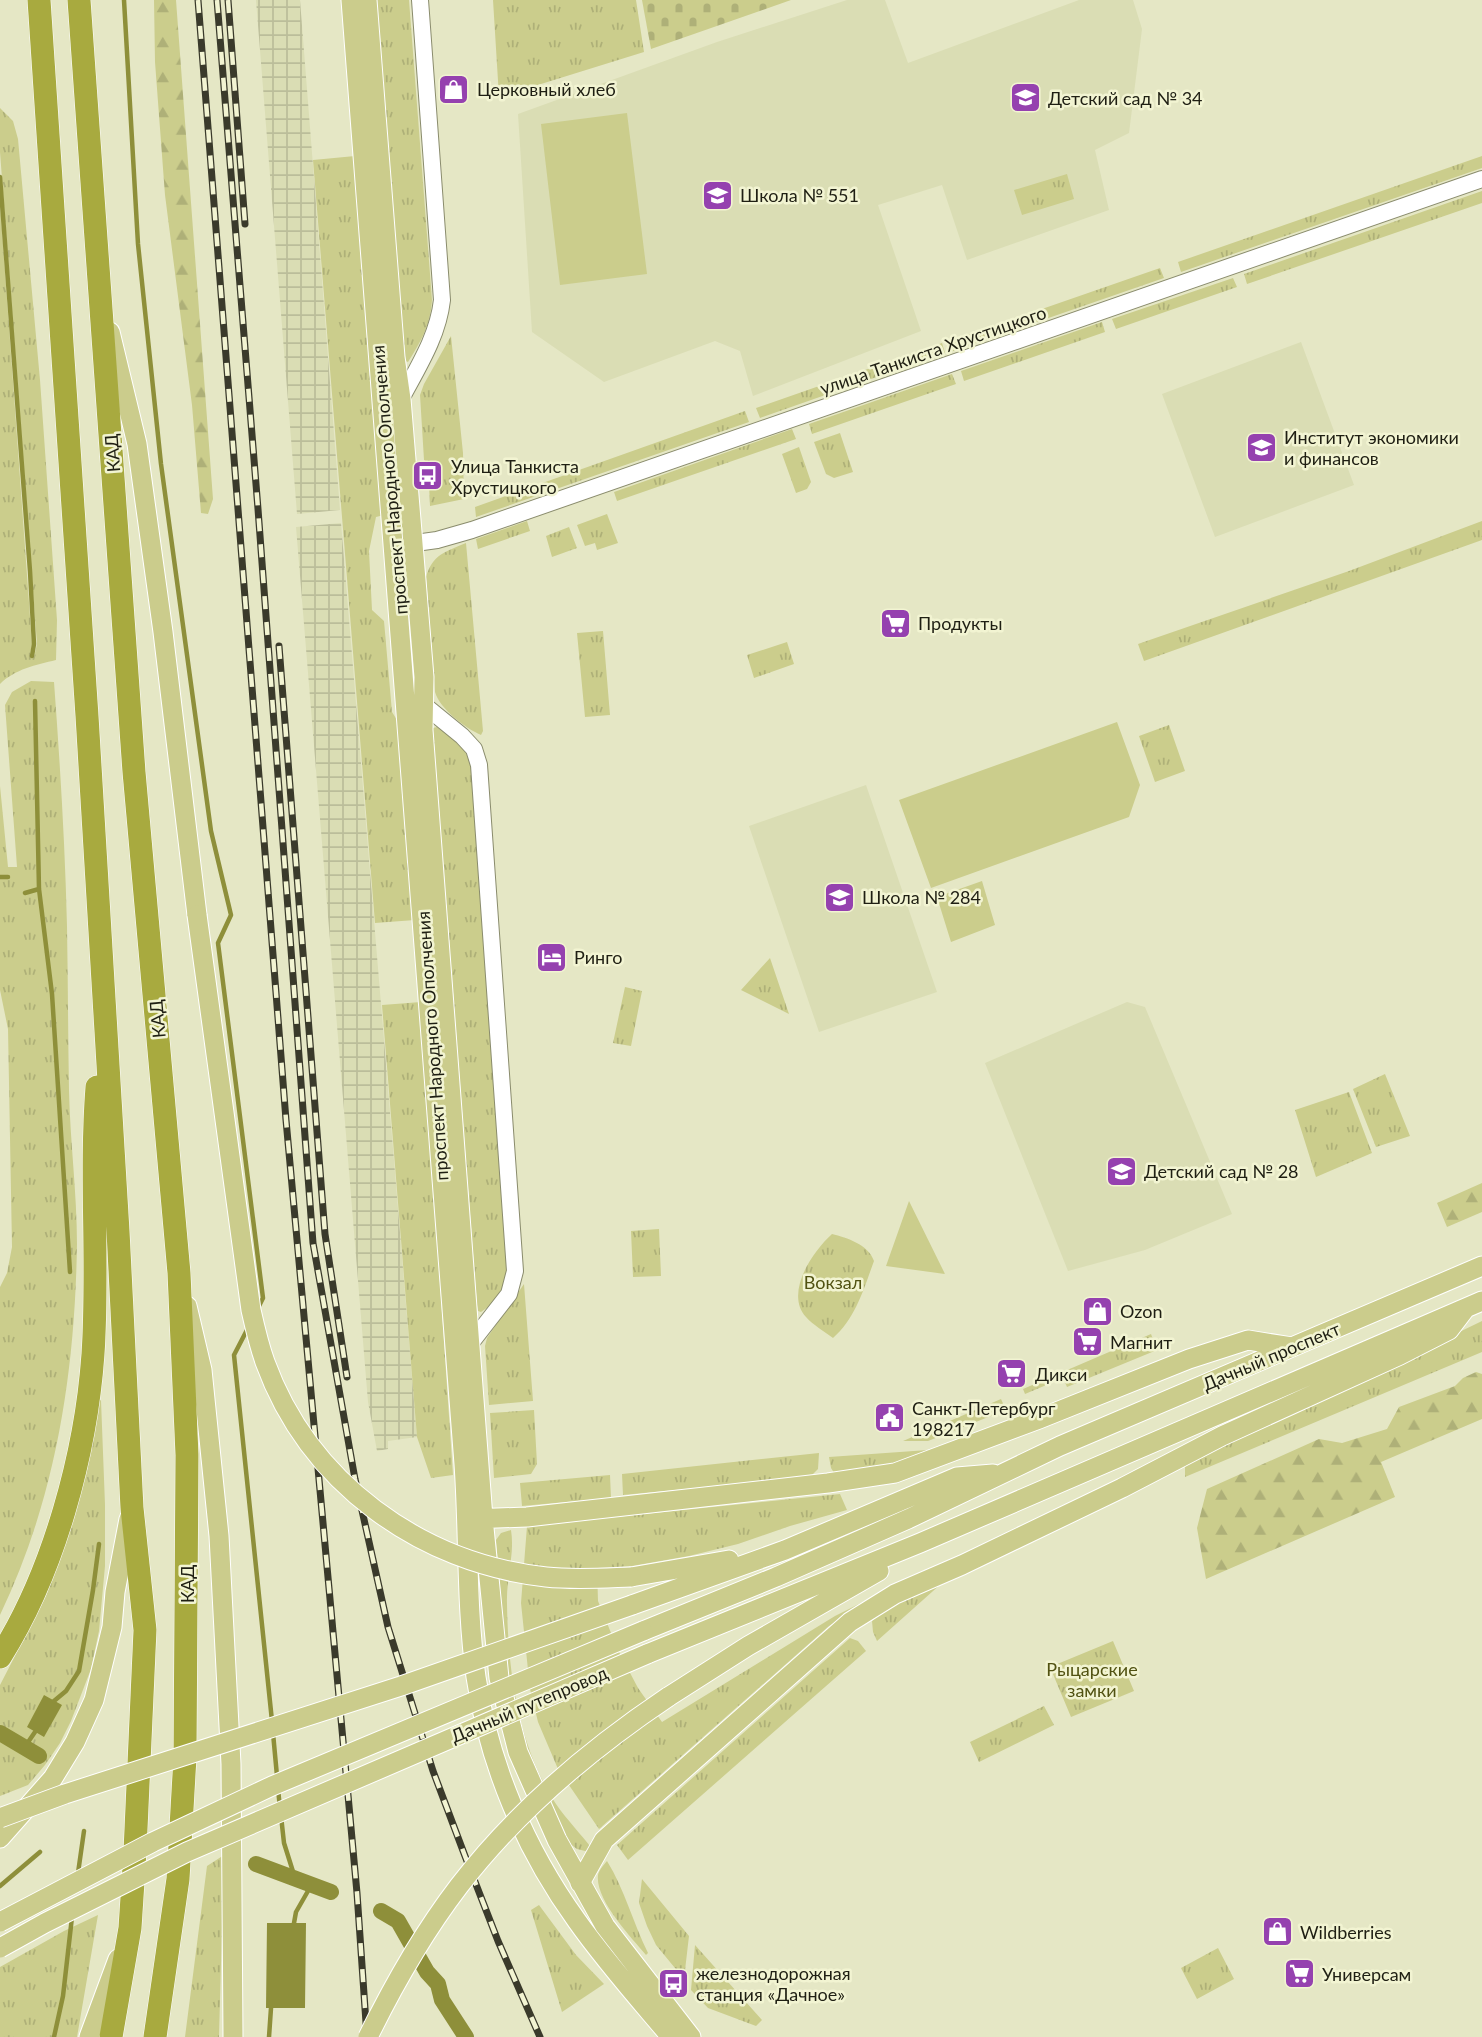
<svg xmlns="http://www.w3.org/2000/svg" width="1482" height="2037" viewBox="0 0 1482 2037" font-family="Lato,sans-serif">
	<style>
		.built { fill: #daddb4 }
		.industrial { fill: url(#industrial-grid) }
		.grass { fill: url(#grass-tufts) }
		.forest { fill: url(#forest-firs) }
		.cemetery { fill: url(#cemetery-stones) }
		.pitch { fill: #cbcd8c }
		.water { fill: #8e8f3a }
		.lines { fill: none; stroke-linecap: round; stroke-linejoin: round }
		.stream { stroke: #8e8f3a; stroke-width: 4.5 }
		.canal { stroke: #8e8f3a; stroke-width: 16 }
		.minor-casing { stroke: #8a8c6d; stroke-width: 18 }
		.major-casing { stroke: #fff; stroke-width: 21 }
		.highway-casing { stroke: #fff; stroke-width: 24 }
		.minor { stroke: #fff; stroke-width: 16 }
		.major { stroke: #cbcc8c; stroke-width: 19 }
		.highway { stroke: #a8aa3f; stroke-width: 23 }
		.rail-casing { stroke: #3a3a2b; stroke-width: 7 }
		.rail { stroke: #f2f4d2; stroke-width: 4.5; stroke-dasharray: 13; stroke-linecap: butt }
		.major-bridge-casing { stroke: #fff; stroke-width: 21; stroke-linecap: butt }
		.major-bridge { stroke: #cbcc8c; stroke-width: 19 }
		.labels { text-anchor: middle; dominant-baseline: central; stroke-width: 5; stroke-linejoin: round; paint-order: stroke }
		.poi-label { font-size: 18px; fill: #1f1f13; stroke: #f2f4d2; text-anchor: start }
		.street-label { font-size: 18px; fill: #1f1f13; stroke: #f2f4d2 }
		.park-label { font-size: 18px; fill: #515212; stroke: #f2f4d2 }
	</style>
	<defs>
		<pattern id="industrial-grid" width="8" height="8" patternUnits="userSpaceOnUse" patternTransform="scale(1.75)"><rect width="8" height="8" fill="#daddb4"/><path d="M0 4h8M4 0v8" fill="none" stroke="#bbbd9a"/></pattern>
		<pattern id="grass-tufts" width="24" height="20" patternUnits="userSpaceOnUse" patternTransform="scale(1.75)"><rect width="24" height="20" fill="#cbcd8c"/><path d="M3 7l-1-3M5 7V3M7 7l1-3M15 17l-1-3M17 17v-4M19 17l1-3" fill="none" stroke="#aeb078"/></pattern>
		<pattern id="forest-firs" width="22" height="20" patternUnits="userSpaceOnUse" patternTransform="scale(1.75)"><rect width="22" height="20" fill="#cbcd8c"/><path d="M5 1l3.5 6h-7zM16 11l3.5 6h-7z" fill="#aeb078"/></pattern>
		<pattern id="cemetery-stones" width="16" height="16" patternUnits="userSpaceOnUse" patternTransform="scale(1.75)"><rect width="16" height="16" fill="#cbcd8c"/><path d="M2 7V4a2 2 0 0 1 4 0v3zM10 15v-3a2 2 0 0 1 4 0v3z" fill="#aeb078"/></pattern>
	</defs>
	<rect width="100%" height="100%" fill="#e5e7c5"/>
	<path class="built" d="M 847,0 L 885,0 L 908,63 L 1079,0 L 1133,0 L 1142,29 L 1129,133 L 1095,150 L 1109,210 L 967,260 L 942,185 L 878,205 L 921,331 L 753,396 L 740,351 L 715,341 L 604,382 L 532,332 L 518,114 L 717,42 Z
		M 1301,342 L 1354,485 L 1215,537 L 1162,394 Z
		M 866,785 L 937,992 L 819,1032 L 749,826 Z
		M 1127,1002 L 1145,1007 L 1232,1214 L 1145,1250 L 1068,1271 L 985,1063 Z"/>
	<path class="industrial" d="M 256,0 L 300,0 L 340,510 L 297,514 Z
		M 341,523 L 417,1437 L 388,1441 L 388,1449 L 377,1451 L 368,1402 L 296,527 Z"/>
	<path class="grass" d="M 375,0 L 409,0 L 432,300 C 431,323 421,342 408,362 L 403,360 Z
		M 493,0 L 636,0 L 644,52 L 499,97 Z
		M 0,108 L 13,121 L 18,139 L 40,380 L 57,620 L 56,660 C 36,665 15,669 0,684 L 0,202 L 32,644 L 30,655 L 34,657 L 37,644 L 0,152 Z
		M 355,156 L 384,515 L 376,517 L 369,551 L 372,610 L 384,621 L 392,712 L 402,728 L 415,920 L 375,923 L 313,160 Z
		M 1482,156 L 1482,168 L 1181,272 L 1178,262 Z
		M 1067,174 L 1074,199 L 1022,215 L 1014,190 Z
		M 1482,191 L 1482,203 L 1247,284 L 1244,274 Z
		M 1160,268 L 1164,278 L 953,351 L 950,341 Z
		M 1233,278 L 1237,287 L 1116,329 L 1112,319 Z
		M 1102,322 L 1105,332 L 964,381 L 961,371 Z
		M 451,336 L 463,453 L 464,499 L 430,506 L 428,463 L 424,460 L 420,395 L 424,384 Z
		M 942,343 L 945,353 L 760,418 L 756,408 Z
		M 952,374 L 956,384 L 812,434 L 809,424 Z
		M 745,411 L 749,422 L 476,517 L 475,507 Z
		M 792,429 L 796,439 L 617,501 L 614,492 Z
		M 840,433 L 853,472 L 834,478 L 826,474 L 814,442 Z
		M 799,447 L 811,482 L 807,489 L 796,493 L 782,454 Z
		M 607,514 L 618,543 L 597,550 L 595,543 L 585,546 L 577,525 Z
		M 527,521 L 530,531 L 478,549 L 476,539 Z
		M 1482,521 L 1482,540 L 1144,661 L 1138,644 L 1349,571 Z
		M 569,527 L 577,548 L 552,557 L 546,536 Z
		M 466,543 L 483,731 L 481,735 C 465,728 440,709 435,692 L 426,577 C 433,554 445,552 466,543 Z
		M 603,631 L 610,715 L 585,717 L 577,633 Z
		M 787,642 L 794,664 L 754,678 L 747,655 Z
		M 31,681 L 54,682 C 60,763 65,844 67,926 C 68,981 68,1035 69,1090 C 70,1141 77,1193 77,1244 C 75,1373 56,1498 0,1615 L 0,1287 L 7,1273 L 12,1247 L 8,1029 L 0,990 L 0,878 L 2,876 L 0,876 L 0,786 L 8,867 L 17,867 L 5,705 L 12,692 Z
		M 1169,725 L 1185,771 L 1155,782 L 1139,736 Z
		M 437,727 C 456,740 465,744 471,767 L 509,1270 C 504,1287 496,1303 481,1312 L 478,1311 L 477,1305 L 433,732 L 433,728 Z
		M 770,958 L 789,1014 L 741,990 Z
		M 625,987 L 642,991 L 631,1046 L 613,1043 Z
		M 421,1002 L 453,1475 L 431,1478 L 417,1437 L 382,1005 Z
		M 1385,1074 L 1410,1136 L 1376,1147 L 1353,1089 Z
		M 1349,1092 L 1372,1153 L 1316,1177 L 1295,1110 Z
		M 659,1229 L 661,1276 L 633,1277 L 631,1231 Z
		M 832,1234 C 847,1238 868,1244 874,1261 C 864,1288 856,1318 833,1338 C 824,1331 813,1325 806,1317 C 784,1293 813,1251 832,1234 Z
		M 524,1284 L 533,1401 L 489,1405 L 485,1346 L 487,1338 Z
		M 1482,1321 L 1482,1352 L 1185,1477 L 1185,1465 Z
		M 1151,1334 L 1157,1350 L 1067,1387 L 1063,1378 L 1025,1394 L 1023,1389 Z
		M 1001,1399 L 1006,1410 L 928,1441 L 903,1441 Z
		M 101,1400 L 105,1505 L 105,1566 L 99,1631 L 91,1669 L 71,1721 L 60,1743 L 45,1765 L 28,1785 L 0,1796 L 0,1685 L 46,1596 L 70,1529 L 87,1470 L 98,1401 Z
		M 534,1410 L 537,1464 L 531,1474 L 494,1478 L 490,1413 Z
		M 928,1450 L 894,1464 L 836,1476 L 831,1468 L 829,1457 Z
		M 819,1453 L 818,1469 L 810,1477 L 623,1495 L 622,1474 Z
		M 610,1475 L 611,1498 L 522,1506 L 520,1483 Z
		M 840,1494 L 847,1510 L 790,1526 L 738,1544 L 689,1556 L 632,1566 L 597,1568 L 598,1601 L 618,1650 L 638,1688 L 662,1722 L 835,1616 L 881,1593 L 829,1626 L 599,1829 L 558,1769 L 538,1722 L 530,1689 L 521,1603 L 527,1526 Z
		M 511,1530 C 515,1554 506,1579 507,1604 C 508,1672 518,1746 556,1804 C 567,1820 581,1834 593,1850 L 585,1851 L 577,1849 L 569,1843 L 563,1833 L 528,1759 L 509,1693 L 496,1540 L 501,1533 Z
		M 951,1575 L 877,1641 L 873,1632 L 872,1621 L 897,1601 Z
		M 850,1638 L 858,1641 L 866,1651 L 628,1860 L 617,1845 Z
		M 1113,1641 L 1134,1691 L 1071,1717 L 1050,1667 Z
		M 1044,1706 L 1054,1725 L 979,1762 L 970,1742 Z
		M 224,1855 L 219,2037 L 185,2037 L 207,1866 Z
		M 607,1861 C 625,1890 633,1923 648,1953 L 646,1955 C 631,1937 595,1900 598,1875 C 599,1870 603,1866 607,1861 Z
		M 642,1879 L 689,1936 L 684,1979 L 656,1945 L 647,1926 L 639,1903 Z
		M 539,1905 L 576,1955 L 604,1984 L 562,2012 L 531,1910 Z
		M 98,1915 L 77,2037 L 0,2037 L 0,1967 L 64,1931 Z
		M 695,1945 L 762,2020 L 756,2026 L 708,2008 L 691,1990 Z
		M 1218,1948 L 1234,1979 L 1197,1999 L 1181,1968 Z"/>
	<path class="forest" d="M 154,0 L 176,0 L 213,499 L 208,514 L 201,513 L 192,405 L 165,195 L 155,62 Z
		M 1482,1183 L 1482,1212 L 1447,1227 L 1437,1203 Z
		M 1476,1372 L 1482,1374 L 1482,1419 L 1381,1462 L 1395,1497 L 1206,1579 L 1197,1528 L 1207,1489 L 1319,1439 L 1342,1443 L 1387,1429 L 1399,1407 L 1455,1386 L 1463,1378 Z"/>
	<path class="cemetery" d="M 642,0 L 791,0 L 651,49 Z"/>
	<path class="pitch" d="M 627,113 L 647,274 L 560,285 L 541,124 Z
		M 1117,722 L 1140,785 L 1129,817 L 931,888 L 899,800 Z
		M 982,881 L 995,925 L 951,942 L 937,897 Z
		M 909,1201 L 945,1274 L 886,1266 Z"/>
	<path class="water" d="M 44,1695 L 62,1705 L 44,1737 L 27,1727 Z
		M 267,1923 L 306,1923 L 305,2008 L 266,2008 Z"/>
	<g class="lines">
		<path class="stream" d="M 124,0 L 138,244 L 161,464 L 211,831 L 231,915 L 218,943 L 263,1298 L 258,1308
			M 0,177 L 30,571 L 34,644 L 32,656
			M 35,701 L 39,889 L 52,994 L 70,1272
			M 0,877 L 8,877
			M 25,893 L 39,889
			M 248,1328 L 234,1355 L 272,1721
			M 54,1701 L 66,1691 L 79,1671 L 93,1590 L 99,1544
			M 273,1733 L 277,1776
			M 24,1748 L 35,1732
			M 278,1789 L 280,1808
			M 281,1816 L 284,1843 L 295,1878
			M 78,1873 L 84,1831
			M 0,1886 L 40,1852
			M 294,1923 L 296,1912 L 312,1884
			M 54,2037 L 63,1996 L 72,1917
			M 269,2037 L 271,2008"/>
		<path class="canal" d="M 0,1733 L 39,1756
			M 256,1864 L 331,1892
			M 381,1911 L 398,1921 L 427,1972 L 438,1984 L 442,2000 L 466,2037"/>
		<defs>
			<path id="minor" d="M 401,399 C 418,367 438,336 442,300 L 420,0
				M 401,545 L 437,540 L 472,530 L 1482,179
				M 424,705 L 462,736 L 474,749 L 479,765 L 515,1271 L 509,1294 L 470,1344"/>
			<path id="major" d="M 351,0 L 464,1464 C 469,1535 466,1607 476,1677 C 489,1764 525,1849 577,1921 C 606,1962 639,1999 671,2037
				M 367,0 L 395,357 L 401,399 L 424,677 L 423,730 L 483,1518 L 499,1678 L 518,1752 L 557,1840 L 605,1926 L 691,2037
				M 110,332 L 137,444 L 163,632 L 197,915
				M 187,1306 L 202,1370 L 219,1536 L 231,1764 L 233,2037
				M 471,1519 L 527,1517 L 828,1483 L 895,1473 L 1039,1419 L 1189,1359 L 1248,1340 L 1292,1347
				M 631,1577 L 729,1560
				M 632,1605 L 785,1550 L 957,1477 L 993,1474
				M 643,1631 L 776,1577 L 908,1519 L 1060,1446 L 1482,1266
				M 647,1654 L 920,1543 L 1482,1301
				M 668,1697 L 748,1646 L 879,1571
				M 0,1838 L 53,1778 L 75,1742 L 94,1700 L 112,1627 L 115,1592 L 129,1519
				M 580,1883 L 604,1840 L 850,1622 L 895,1594 L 962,1565 L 1122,1488 L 1222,1436 L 1400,1355 L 1449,1330 L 1465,1309
				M 89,2037 L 118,1959"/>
			<path id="highway" d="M 39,0 L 87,716 L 118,1231 L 132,1508 L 145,1630 L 135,1851 L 130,1928 L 111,2037
				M 79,0 L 134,772 L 179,1273 L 187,1455 L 185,1757 L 178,1879 L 155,2037
				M 0,1657 C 54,1572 86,1453 93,1354 C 99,1265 90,1176 97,1087"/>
		</defs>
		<use href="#minor" class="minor-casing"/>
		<use href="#major" class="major-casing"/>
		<use href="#highway" class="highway-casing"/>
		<use href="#minor" class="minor"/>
		<use href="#major" class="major"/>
		<use href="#highway" class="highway"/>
		<defs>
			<path id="rail" d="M 198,0 L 286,1120 L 357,1893 L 367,2037
				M 217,0 L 258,509 L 313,1243 L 355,1479 L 388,1627 L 433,1771 L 465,1856 L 498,1941 L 540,2037
				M 228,0 L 245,224
				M 279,646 L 325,1234 L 347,1377"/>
		</defs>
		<use href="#rail" class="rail-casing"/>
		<use href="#rail" class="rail"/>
		<defs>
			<path id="major-bridge" d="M 197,915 L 251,1310 C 255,1328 259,1345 265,1362 C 309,1483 420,1563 546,1577 C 574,1580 603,1578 631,1577
				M 0,1818 L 65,1794 L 401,1686 L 632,1605
				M 0,1922 L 153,1842 L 272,1786 L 643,1631
				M 0,1948 L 45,1923 L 187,1852 L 647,1654
				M 368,2037 C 394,1984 423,1933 459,1886 C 515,1813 592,1748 668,1697"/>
		</defs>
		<use href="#major-bridge" class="major-bridge-casing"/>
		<use href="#major-bridge" class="major-bridge"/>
	</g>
	<defs>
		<symbol id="shop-square" viewBox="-11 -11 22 22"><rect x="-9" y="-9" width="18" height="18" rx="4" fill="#9541af" stroke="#f2f4d2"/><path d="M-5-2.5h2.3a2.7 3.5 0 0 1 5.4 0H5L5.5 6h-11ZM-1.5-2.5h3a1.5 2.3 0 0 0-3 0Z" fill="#fff"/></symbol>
		<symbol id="school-square" viewBox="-11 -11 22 22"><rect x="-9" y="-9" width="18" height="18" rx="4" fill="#9541af" stroke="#f2f4d2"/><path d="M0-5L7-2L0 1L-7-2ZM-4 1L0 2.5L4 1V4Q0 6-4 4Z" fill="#fff"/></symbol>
		<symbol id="university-square" viewBox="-11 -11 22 22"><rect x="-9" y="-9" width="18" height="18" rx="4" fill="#9541af" stroke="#f2f4d2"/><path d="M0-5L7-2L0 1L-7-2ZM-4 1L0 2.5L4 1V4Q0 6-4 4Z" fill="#fff"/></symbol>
		<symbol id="bus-square" viewBox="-11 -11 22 22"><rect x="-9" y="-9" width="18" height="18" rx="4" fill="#9541af" stroke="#f2f4d2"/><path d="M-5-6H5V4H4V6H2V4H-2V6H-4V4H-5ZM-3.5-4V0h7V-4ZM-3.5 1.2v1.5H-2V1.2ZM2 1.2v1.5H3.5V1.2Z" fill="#fff"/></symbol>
		<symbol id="supermarket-square" viewBox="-11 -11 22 22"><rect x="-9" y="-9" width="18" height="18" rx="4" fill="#9541af" stroke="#f2f4d2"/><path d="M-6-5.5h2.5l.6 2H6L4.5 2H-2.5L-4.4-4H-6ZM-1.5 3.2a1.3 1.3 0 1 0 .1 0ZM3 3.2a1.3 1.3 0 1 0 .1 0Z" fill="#fff"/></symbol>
		<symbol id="hotel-square" viewBox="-11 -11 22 22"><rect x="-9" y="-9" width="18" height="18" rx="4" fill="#9541af" stroke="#f2f4d2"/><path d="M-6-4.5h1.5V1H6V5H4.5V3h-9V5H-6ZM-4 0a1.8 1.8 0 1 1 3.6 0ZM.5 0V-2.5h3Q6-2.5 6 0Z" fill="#fff"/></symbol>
		<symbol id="civic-square" viewBox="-11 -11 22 22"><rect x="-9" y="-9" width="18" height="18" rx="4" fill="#9541af" stroke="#f2f4d2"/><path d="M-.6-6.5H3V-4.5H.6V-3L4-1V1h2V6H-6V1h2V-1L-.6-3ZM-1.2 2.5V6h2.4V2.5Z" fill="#fff"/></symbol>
	</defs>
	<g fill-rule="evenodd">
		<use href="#shop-square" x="436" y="72" width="35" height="35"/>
		<use href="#school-square" x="1008" y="80" width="35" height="35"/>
		<use href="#school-square" x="700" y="178" width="35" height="35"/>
		<use href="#university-square" x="1244" y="430" width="35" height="35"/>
		<use href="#bus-square" x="410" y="458" width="35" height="35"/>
		<use href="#supermarket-square" x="878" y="606" width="35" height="35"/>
		<use href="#school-square" x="822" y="880" width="35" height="35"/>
		<use href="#hotel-square" x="534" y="940" width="35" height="35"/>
		<use href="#school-square" x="1104" y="1154" width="35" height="35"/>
		<use href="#shop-square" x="1080" y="1294" width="35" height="35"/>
		<use href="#supermarket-square" x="1070" y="1324" width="35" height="35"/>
		<use href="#supermarket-square" x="994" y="1356" width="35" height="35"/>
		<use href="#civic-square" x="872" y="1400" width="35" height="35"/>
		<use href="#shop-square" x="1260" y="1914" width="35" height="35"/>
		<use href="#supermarket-square" x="1282" y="1956" width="35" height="35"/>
		<use href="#bus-square" x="656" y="1966" width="35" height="35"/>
	</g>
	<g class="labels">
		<g class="poi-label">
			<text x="477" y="89">Церковный хлеб</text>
			<text x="1048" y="98">Детский сад № 34</text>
			<text x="740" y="195">Школа № 551</text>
			<text x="1284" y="437">Институт экономики<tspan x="1284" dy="21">и финансов</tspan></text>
			<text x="451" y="466">Улица Танкиста<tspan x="451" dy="21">Хрустицкого</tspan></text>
			<text x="918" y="623">Продукты</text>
			<text x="862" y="897">Школа № 284</text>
			<text x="574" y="957">Ринго</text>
			<text x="1144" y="1171">Детский сад № 28</text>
			<text x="1120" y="1311">Ozon</text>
			<text x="1110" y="1342">Магнит</text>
			<text x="1035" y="1374">Дикси</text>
			<text x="912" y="1408">Санкт-Петербург<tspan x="912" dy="21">198217</tspan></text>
			<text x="1300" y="1932">Wildberries</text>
			<text x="696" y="1973">железнодорожная<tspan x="696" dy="21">станция «Дачное»</tspan></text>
			<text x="1322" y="1974">Универсам</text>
		</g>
		<g class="street-label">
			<text transform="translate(933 350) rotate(-19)">улица Танкиста Хрустицкого</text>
			<text transform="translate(112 453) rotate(-94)">КАД</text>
			<text transform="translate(389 480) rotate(-95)">проспект Народного Ополчения</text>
			<text transform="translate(157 1019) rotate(-95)">КАД</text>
			<text transform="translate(432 1046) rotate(-94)">проспект Народного Ополчения</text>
			<text transform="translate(1271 1356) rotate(-23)">Дачный проспект</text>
			<text transform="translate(187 1584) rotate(-90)">КАД</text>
			<text transform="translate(529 1704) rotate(-23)">Дачный путепровод</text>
		</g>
		<g class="park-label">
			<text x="833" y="1282">Вокзал</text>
			<text x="1092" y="1669">Рыцарские<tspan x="1092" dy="21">замки</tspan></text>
		</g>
	</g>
</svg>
